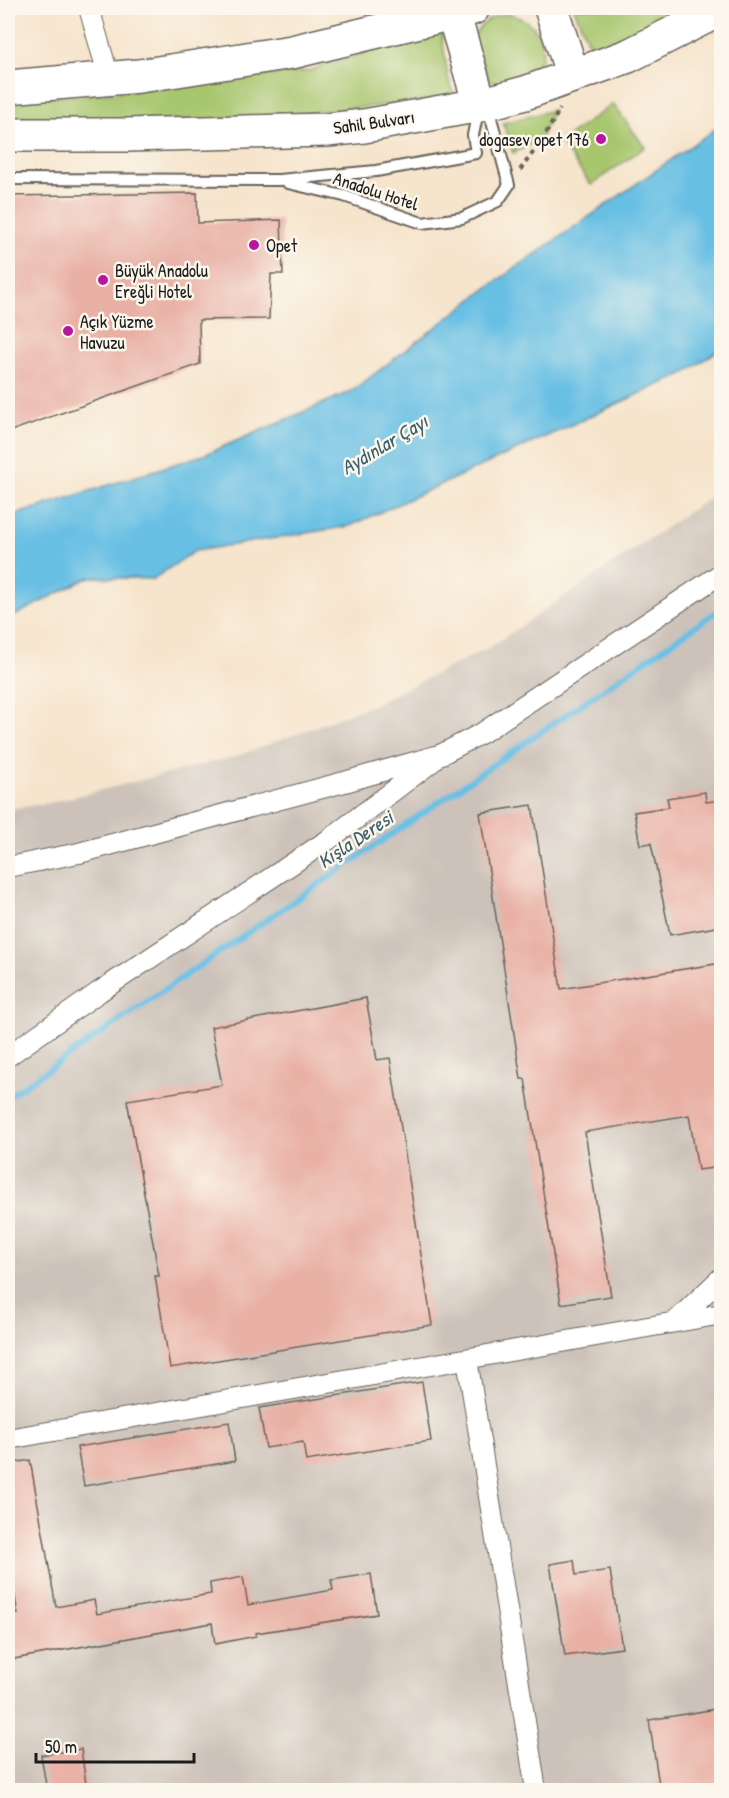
<svg xmlns="http://www.w3.org/2000/svg" width="729" height="1798" viewBox="0 0 729 1798" font-family="'Patrick Hand',sans-serif">
	<style>
		.industrial { fill: #cdc2b9 }
		.green { fill: #a8c66e; stroke: #627145; stroke-width: 1.5 }
		.water { fill: #67bfe4; stroke: #426e80; stroke-width: 1.5 }
		.lines { fill: none; stroke-linecap: round; stroke-linejoin: round }
		.stream { stroke: #67bfe4; stroke-width: 6 }
		.building { fill: #e9b1a6 }
		.service-casing { stroke: #68625a; stroke-width: 14 }
		.minor-casing { stroke: #68625a; stroke-width: 22 }
		.trunk-casing { stroke: #68625a; stroke-width: 36 }
		.path { stroke: #68625a; stroke-width: 4; stroke-dasharray: 4.5 4.5; stroke-linecap: butt }
		.service { stroke: #fff; stroke-width: 10 }
		.minor { stroke: #fff; stroke-width: 20 }
		.trunk { stroke: #fff; stroke-width: 33 }
		.poi-dot { fill: #b5179e; stroke: #fbf7ec; stroke-width: 2 }
		.labels { text-anchor: middle; dominant-baseline: central; stroke-width: 5; stroke-linejoin: round; paint-order: stroke }
		.street-label { font-size: 18px; fill: #1c1c1c; stroke: #fbf7ec }
		.poi-label { font-size: 18px; fill: #1c1c1c; stroke: #fbf7ec; text-anchor: start }
		.water-label { font-size: 20px; font-style: italic; fill: #3a5d6c; stroke: #fbf7ec }
	</style>
	<rect width="100%" height="100%" fill="#fbf7ec"/>
	<filter id="ink" filterUnits="userSpaceOnUse"><feTurbulence type="fractalNoise" baseFrequency=".0167" numOctaves="2"/><feDisplacementMap in="SourceGraphic" scale="12" xChannelSelector="R" yChannelSelector="G"/><feConvolveMatrix kernelMatrix="1 2 1 2 8 2 1 2 1" color-interpolation-filters="sRGB"/></filter>
	<filter id="wash" filterUnits="userSpaceOnUse"><feTurbulence type="fractalNoise" baseFrequency=".008" numOctaves="4" result="noise"/><feDisplacementMap in="SourceGraphic" scale="24" xChannelSelector="R" yChannelSelector="G"/><feGaussianBlur stdDeviation="1.35" result="paint"/><feColorMatrix in="noise" values="0 0 0 0 0 0 0 0 0 0 0 0 0 0 0 0 0 1.4 0 .05"/><feComposite in="paint" operator="in"/></filter>
	<g filter="url(#wash)">
		<rect width="100%" height="100%" fill="#f6e4cc"/>
		<path class="industrial" d="M 721,490 L 721,1790 L 8,1790 L 8,809 L 49,803 L 238,756 L 375,704 L 492,646 Z"/>
		<path class="green" d="M 574,8 L 686,8 L 672,16 L 591,50 Z
			M 508,14 C 528,18 546,33 542,56 C 540,61 538,69 534,73 C 530,76 521,77 516,79 C 506,83 500,84 490,81 L 472,40 C 480,23 490,16 508,14 Z
			M 441,29 L 448,77 L 455,97 L 255,119 L 153,121 L 8,117 L 8,97 L 77,96 L 307,71 Z
			M 613,104 L 645,147 L 591,185 L 560,142 Z
			M 553,110 L 540,140 L 513,153 L 503,123 Z"/>
		<path class="water" d="M 721,125 L 721,348 L 685,373 L 350,526 L 195,551 L 153,579 L 89,577 L 8,619 L 8,517 L 206,454 L 352,391 L 491,285 Z"/>
		<g class="lines">
			<path class="stream" d="M 8,1097 L 722,608"/>
		</g>
		<g id="blocks">
			<path class="building" d="M 197,193 L 198,223 L 281,220 L 283,274 L 271,274 L 269,319 L 199,320 L 200,364 L 8,432 L 8,196 Z
				M 705,792 L 706,802 L 722,800 L 722,926 L 670,935 L 651,843 L 640,845 L 634,812 L 669,807 L 667,798 Z
				M 532,805 L 561,989 L 722,963 L 722,1167 L 698,1170 L 689,1115 L 585,1132 L 611,1296 L 561,1304 L 525,1079 L 521,1079 L 480,813 Z
				M 366,998 L 377,1060 L 390,1058 L 432,1325 L 170,1368 L 155,1276 L 159,1276 L 127,1100 L 222,1085 L 211,1027 Z
				M 422,1382 L 431,1441 L 306,1461 L 303,1442 L 266,1448 L 259,1408 Z
				M 229,1422 L 235,1461 L 84,1486 L 77,1447 Z
				M 30,1460 L 56,1607 L 94,1600 L 97,1614 L 211,1594 L 210,1583 L 243,1577 L 248,1605 L 333,1590 L 331,1580 L 371,1574 L 377,1614 L 256,1633 L 256,1636 L 215,1644 L 212,1623 L 8,1660 L 8,1616 L 18,1614 L 8,1557 L 8,1464 Z
				M 574,1560 L 576,1575 L 610,1570 L 622,1648 L 565,1656 L 550,1564 Z
				M 722,1708 L 722,1791 L 660,1791 L 649,1720 Z
				M 81,1749 L 87,1791 L 47,1791 L 41,1755 Z"/>
		</g>
	</g>
	<g filter="url(#ink)">
		<use href="#blocks" fill-opacity="0" stroke="#68625a" stroke-width="1.5"/>
		<g class="lines">
			<defs>
				<path id="service" d="M 8,179 L 279,180 L 376,171 L 476,153 L 473,135 L 478,111
					M 288,183 L 344,196 L 422,223 L 462,218 L 498,201 L 509,185 L 491,118 L 484,109"/>
				<path id="minor" d="M 89,8 L 109,78
					M 8,867 L 79,853 L 348,781 L 442,754 L 482,733 L 722,573
					M 8,1056 L 99,992 L 328,840 L 433,761
					M 675,1322 L 722,1277
					M 467,1359 L 536,1790
					M 8,1439 L 722,1314"/>
				<path id="trunk" d="M 551,8 L 573,76
					M 453,12 L 480,105
					M 8,87 L 139,76 L 292,52 L 473,8
					M 8,135 L 127,135 L 327,130 L 364,126 L 480,105 L 525,93 L 628,56 L 709,15 L 720,8"/>
			</defs>
			<use href="#service" class="service-casing"/>
			<use href="#minor" class="minor-casing"/>
			<use href="#trunk" class="trunk-casing"/>
			<path class="path" d="M 520,170 L 541,142 L 560,109"/>
			<use href="#service" class="service"/>
			<use href="#minor" class="minor"/>
			<use href="#trunk" class="trunk"/>
		</g>
	</g>
	<g class="poi-dot">
		<circle cx="601" cy="139" r="6"/>
		<circle cx="254" cy="245" r="6"/>
		<circle cx="103" cy="280" r="6"/>
		<circle cx="68" cy="331" r="6"/>
	</g>
	<g class="labels">
		<g class="street-label">
			<text transform="translate(374 122) rotate(-8)">Sahil Bulvarı</text>
			<text transform="translate(376 191) rotate(18)">Anadolu Hotel</text>
		</g>
		<g class="poi-label">
			<text x="589" y="139" text-anchor="end">dogasev opet 176</text>
			<text x="266" y="245">Opet</text>
			<text x="115" y="270">Büyük Anadolu<tspan x="115" dy="21">Ereğli Hotel</tspan></text>
			<text x="80" y="321">Açık Yüzme<tspan x="80" dy="21">Havuzu</tspan></text>
		</g>
		<g class="water-label">
			<text transform="translate(384 444) rotate(-31)">Aydınlar Çayı</text>
			<text transform="translate(355 839) rotate(-34)">Kışla Deresi</text>
		</g>
	</g>
	<rect width="729" height="1798" fill="none" stroke="#fbf7ec" stroke-width="30"/>
	<path d="M36 1753v9h158v-9" fill="none" stroke="#1c1c1c" stroke-width="3"/>
	<text x="45" y="1753" font-size="18" fill="#1c1c1c" stroke="#fbf7ec" stroke-width="4.5" paint-order="stroke">50 m</text>
</svg>
